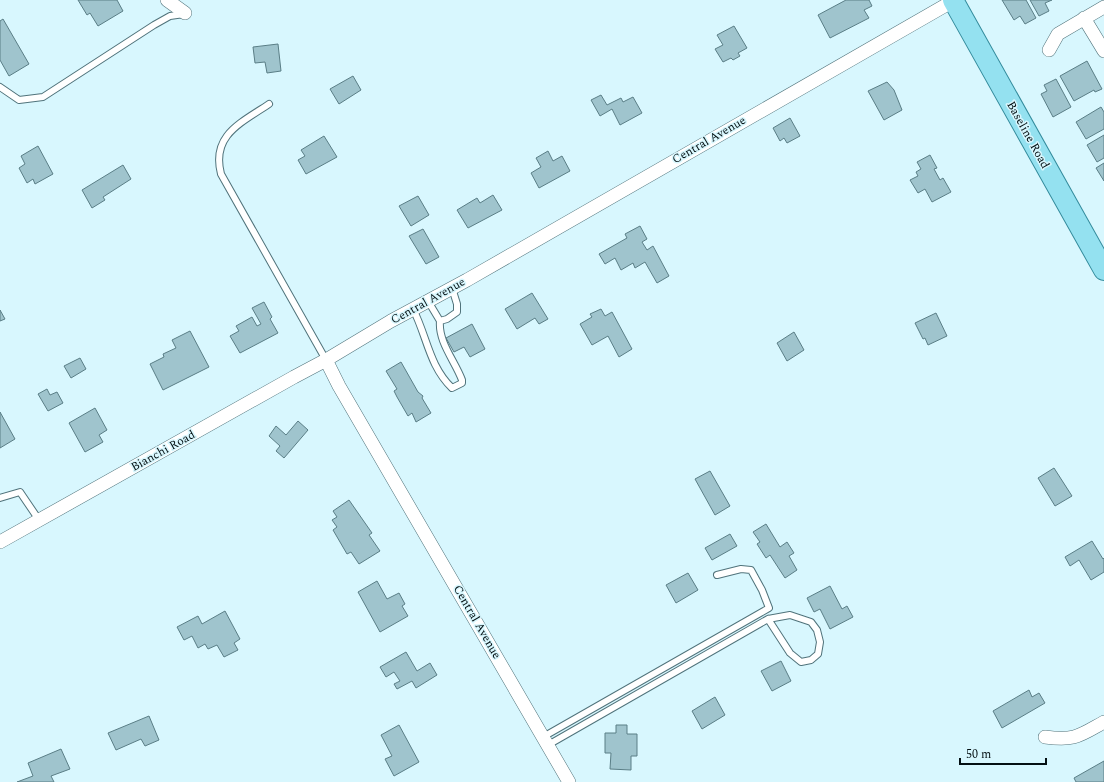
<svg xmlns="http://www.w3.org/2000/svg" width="1104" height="782" viewBox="0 0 1104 782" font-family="Spectral,serif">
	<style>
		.building { fill: #9fc4cd; stroke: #5a7e86 }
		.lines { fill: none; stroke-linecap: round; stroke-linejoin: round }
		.service-casing { stroke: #50737b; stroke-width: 8 }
		.minor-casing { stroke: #50737b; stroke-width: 14 }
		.primary-casing { stroke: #338b9c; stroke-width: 22 }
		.service { stroke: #fff; stroke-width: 6 }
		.minor { stroke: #fff; stroke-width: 13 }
		.primary { stroke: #94e1f0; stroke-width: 20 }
		.labels { text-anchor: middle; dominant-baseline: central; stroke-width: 3; stroke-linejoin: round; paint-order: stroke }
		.street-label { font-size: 12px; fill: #041013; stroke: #d8f7fe }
	</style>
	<rect width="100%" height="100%" fill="#d8f7fe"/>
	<path class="building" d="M 78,0 L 117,0 L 123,11 L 98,26 L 90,13 L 87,15 Z
		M 846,0 L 869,0 L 872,6 L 864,10 L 869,18 L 830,38 L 818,15 Z
		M 1002,0 L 1026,0 L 1036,18 L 1025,24 L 1020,16 L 1014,20 Z
		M 1030,0 L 1052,0 L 1045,3 L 1049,11 L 1039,16 Z
		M 3,19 L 29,64 L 9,76 L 0,60 L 0,21 Z
		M 734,26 L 747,48 L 738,53 L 740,56 L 733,60 L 731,58 L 723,62 L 715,49 L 723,45 L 717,35 Z
		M 278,44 L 281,71 L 267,73 L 265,62 L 255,63 L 253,47 Z
		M 1087,61 L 1102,89 L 1095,92 L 1094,90 L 1074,101 L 1060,76 Z
		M 353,76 L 361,90 L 339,104 L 330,89 Z
		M 1056,79 L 1071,107 L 1053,117 L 1041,94 L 1047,91 L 1044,85 Z
		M 887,82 L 894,90 L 902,110 L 884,120 L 868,91 Z
		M 601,95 L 607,105 L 621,98 L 623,102 L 633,97 L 642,113 L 620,125 L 612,109 L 600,116 L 591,100 Z
		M 1101,107 L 1104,112 L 1104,129 L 1086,139 L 1076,122 Z
		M 790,118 L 800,136 L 787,143 L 784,138 L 780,141 L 773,128 Z
		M 1104,135 L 1104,158 L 1097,162 L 1087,145 Z
		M 324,136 L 337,157 L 306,174 L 298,160 L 305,156 L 301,150 Z
		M 38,146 L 53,174 L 35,184 L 33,179 L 27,183 L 19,168 L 25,164 L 21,156 Z
		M 548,151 L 553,161 L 562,156 L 570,171 L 539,188 L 531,173 L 541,167 L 536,158 Z
		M 930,155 L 937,168 L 934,169 L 940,180 L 943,178 L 951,192 L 932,202 L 925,189 L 918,193 L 910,180 L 918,176 L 916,172 L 921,169 L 917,162 Z
		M 1104,163 L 1104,181 L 1096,168 Z
		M 123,165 L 131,179 L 103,197 L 105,200 L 92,208 L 82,190 Z
		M 493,195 L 502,210 L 468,228 L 457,210 L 477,198 L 480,203 Z
		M 418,196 L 429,215 L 411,226 L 399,206 Z
		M 640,226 L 647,239 L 642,242 L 647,250 L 653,246 L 669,276 L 657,283 L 645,262 L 635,268 L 633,263 L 621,270 L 615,258 L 605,264 L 599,254 L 627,238 L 625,234 Z
		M 423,229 L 439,257 L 426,264 L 409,236 Z
		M 532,293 L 548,319 L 539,324 L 535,318 L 517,329 L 505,309 Z
		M 264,302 L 272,317 L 270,319 L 278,333 L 240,353 L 230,336 L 239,331 L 236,326 L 252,317 L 257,326 L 261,324 L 252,308 Z
		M 601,309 L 605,316 L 612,312 L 632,349 L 619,357 L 608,336 L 592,345 L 580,324 L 592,317 L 590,314 Z
		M 0,310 L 5,319 L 0,321 Z
		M 936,313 L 947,336 L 928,345 L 925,338 L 923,339 L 915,323 Z
		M 472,324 L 485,349 L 470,357 L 464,347 L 454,352 L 446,338 Z
		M 190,331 L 209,367 L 163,390 L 150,364 L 164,357 L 163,354 L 176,348 L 172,340 Z
		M 794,332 L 804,350 L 787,361 L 777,343 Z
		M 80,358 L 86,369 L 71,378 L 64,366 Z
		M 401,362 L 418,392 L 423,396 L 422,398 L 431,413 L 416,422 L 412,413 L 408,416 L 397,397 L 394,391 L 397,389 L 386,371 Z
		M 47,389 L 50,395 L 57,392 L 63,403 L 48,411 L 38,394 Z
		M 95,408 L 107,430 L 99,435 L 103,442 L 85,452 L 69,423 Z
		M 0,412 L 15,439 L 0,448 Z
		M 298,421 L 308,430 L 284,458 L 276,451 L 280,446 L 269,436 L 276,426 L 286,435 Z
		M 1054,468 L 1072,496 L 1055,506 L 1038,478 Z
		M 710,471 L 730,506 L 715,515 L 695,479 Z
		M 349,500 L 372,533 L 369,535 L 380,551 L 359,564 L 351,552 L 347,554 L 333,530 L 337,527 L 332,520 L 337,517 L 333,511 Z
		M 766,524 L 780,547 L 787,542 L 794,553 L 789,556 L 797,570 L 785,578 L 770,555 L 766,558 L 757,544 L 760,542 L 753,532 Z
		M 730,534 L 737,546 L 712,560 L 705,548 Z
		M 1092,541 L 1103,559 L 1104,558 L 1104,572 L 1091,580 L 1079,560 L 1070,566 L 1065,557 Z
		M 688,573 L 698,590 L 676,603 L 666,585 Z
		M 377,581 L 387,599 L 399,593 L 405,604 L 402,606 L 408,616 L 380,632 L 358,592 Z
		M 830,586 L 842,609 L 847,606 L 853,617 L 830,629 L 820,609 L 814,612 L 807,598 Z
		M 225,611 L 240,639 L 234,643 L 238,650 L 224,657 L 217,645 L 208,649 L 205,644 L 198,648 L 192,636 L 184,640 L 177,627 L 198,616 L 202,624 Z
		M 406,652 L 417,671 L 430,663 L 437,675 L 416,688 L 412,681 L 397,689 L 394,684 L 400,681 L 394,672 L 386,677 L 380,667 Z
		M 781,661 L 791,681 L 772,691 L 761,671 Z
		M 1029,690 L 1032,697 L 1039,693 L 1045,703 L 1002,728 L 993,711 Z
		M 715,697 L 725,715 L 702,729 L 692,711 Z
		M 149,716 L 159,740 L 145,746 L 141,739 L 116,750 L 108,733 Z
		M 399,725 L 419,762 L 394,776 L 385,759 L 392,756 L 381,735 Z
		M 616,725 L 627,725 L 627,734 L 637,734 L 637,756 L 631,756 L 631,770 L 610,769 L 611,753 L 605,753 L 605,733 L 616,733 Z
		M 61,749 L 70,769 L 51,776 L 54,782 L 17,782 L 33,776 L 28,763 Z
		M 1104,761 L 1104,782 L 1076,782 L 1074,778 Z"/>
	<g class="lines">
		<defs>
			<path id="service" d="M 0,87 L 19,100 L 43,97 L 154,25 L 170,16 L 184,14
				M 269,104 C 241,123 211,135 221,174 L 326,360
				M 428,301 L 440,321 L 447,319 L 457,312 L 457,304 L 452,288
				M 413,309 C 427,336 429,366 452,388 L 462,383 L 462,380 C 455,361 438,342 440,321
				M 0,498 L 20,492 L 39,520
				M 543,737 L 769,608 L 762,590 L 751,570 L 741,569 L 717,575
				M 548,745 L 768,619 L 790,615 L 811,622 L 817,630 L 820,642 L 818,654 L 811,660 L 801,662 L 790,653 L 768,619"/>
			<path id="minor" d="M 167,0 L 185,13
				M 1084,18 L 1104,51
				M 1049,50 L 1058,34 L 1104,7
				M 0,542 L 294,377 L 326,360
				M 1045,737 C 1075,741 1079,736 1104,722
				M 569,782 L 339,386 L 326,360 L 391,321 L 467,280 L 953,1"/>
			<path id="primary" d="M 953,0 L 1104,270"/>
		</defs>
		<use href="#service" class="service-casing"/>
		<use href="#minor" class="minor-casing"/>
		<use href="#primary" class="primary-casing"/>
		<use href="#service" class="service"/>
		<use href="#minor" class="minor"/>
		<use href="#primary" class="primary"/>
	</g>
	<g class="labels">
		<g class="street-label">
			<text transform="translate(1028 135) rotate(61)">Baseline Road</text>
			<text transform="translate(709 140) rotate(-30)">Central Avenue</text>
			<text transform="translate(428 301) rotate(-29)">Central Avenue</text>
			<text transform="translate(163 451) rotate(-29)">Bianchi Road</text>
			<text transform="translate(477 622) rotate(60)">Central Avenue</text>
		</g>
	</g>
	<path d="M960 758v6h86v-6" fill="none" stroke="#041013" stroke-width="2"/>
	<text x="966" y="758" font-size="12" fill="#041013" stroke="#d8f7fe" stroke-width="3" paint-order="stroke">50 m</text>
</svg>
